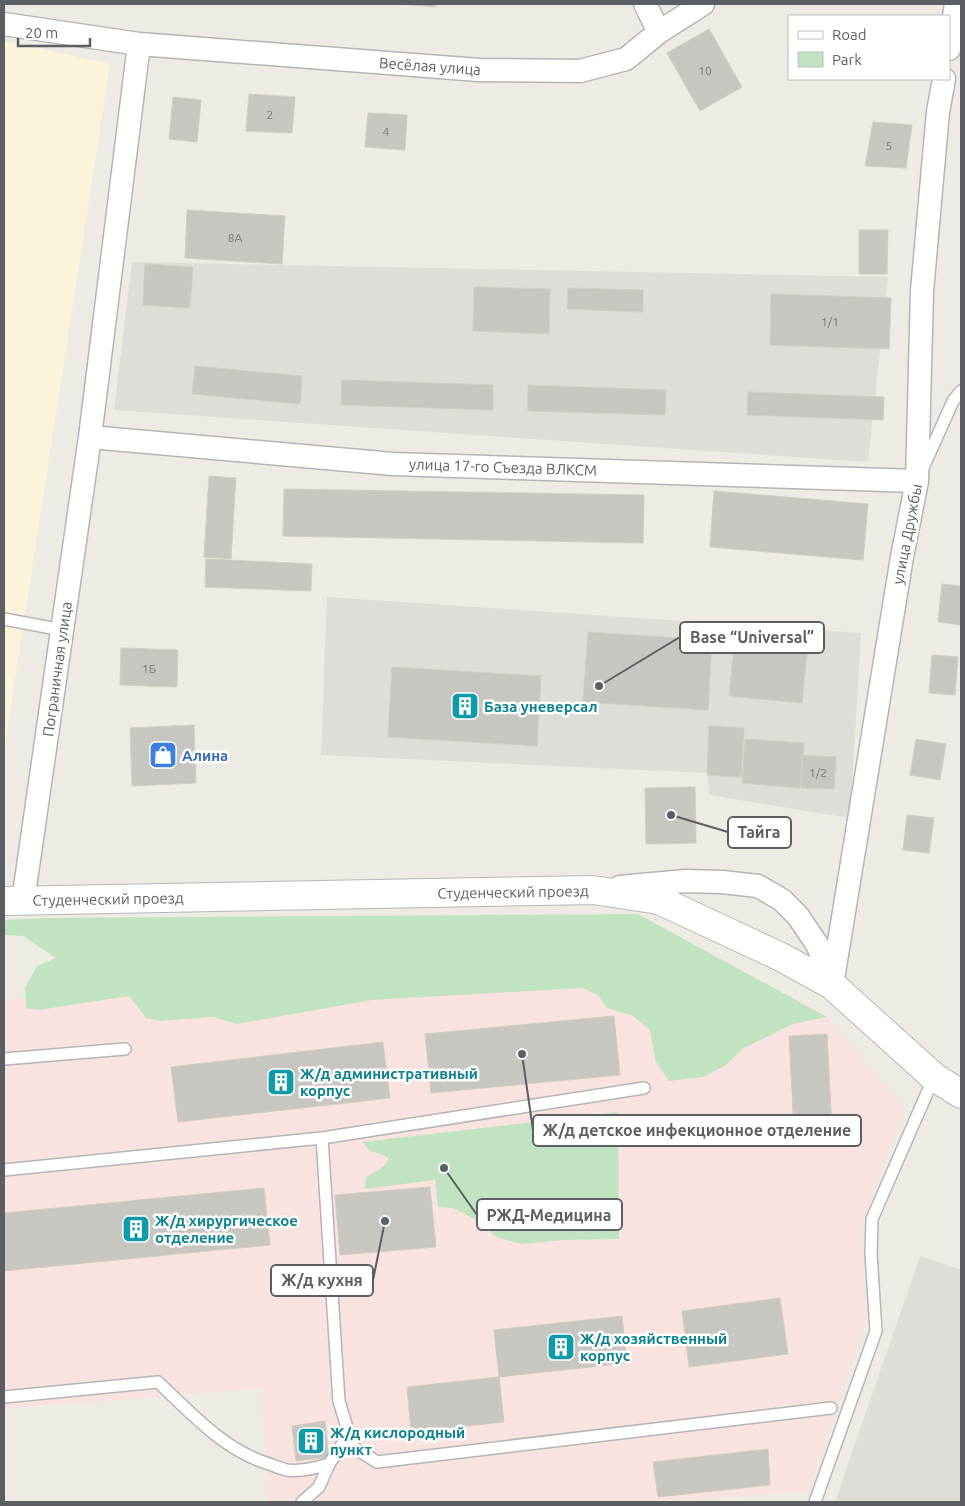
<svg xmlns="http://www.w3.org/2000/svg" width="965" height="1506" viewBox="0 0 965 1506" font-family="Ubuntu,sans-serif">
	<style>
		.commercial { fill: #fbf4da }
		.industrial { fill: #dfddd8 }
		.medical { fill: #f9e3e0 }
		.green { fill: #c2e3c2 }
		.building { fill: #c8c6c0; stroke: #d1cdc2 }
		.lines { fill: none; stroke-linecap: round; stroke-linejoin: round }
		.lane-casing { stroke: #b4b5b9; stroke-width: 14 }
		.street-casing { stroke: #b4b5b9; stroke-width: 25 }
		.secondary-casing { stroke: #b5b7bc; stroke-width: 30 }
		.lane { stroke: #fff; stroke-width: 11 }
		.street { stroke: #fff; stroke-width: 22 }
		.secondary { stroke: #fff; stroke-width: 28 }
		.labels { text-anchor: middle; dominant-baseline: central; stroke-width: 5; stroke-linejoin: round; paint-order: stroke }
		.number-label { font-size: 12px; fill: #76797a }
		.street-label { font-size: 15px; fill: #5b5f63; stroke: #fff }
		.culture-label { font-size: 15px; font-weight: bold; fill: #0d838f; stroke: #fff; text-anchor: start }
		.shop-label { font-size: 15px; font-weight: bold; fill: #366cbe; stroke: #fff; text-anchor: start }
		.leader { fill: none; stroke: #5b5f63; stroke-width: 2 }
		.callout-dot { fill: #5b5f63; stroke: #fff; stroke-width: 2 }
		.callout { fill: #fff; stroke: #5b5f63; stroke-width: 2 }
		.callout-label { font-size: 16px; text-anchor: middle; font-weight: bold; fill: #5b5f63 }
	</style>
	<rect width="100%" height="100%" fill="#edebe3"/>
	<path class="commercial" d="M 4,41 L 110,64 L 4,751 Z"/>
	<path class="industrial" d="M 132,262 L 888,277 L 868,462 L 114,410 Z
		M 327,597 L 861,633 L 850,818 L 709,795 L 707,773 L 321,755 Z
		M 920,1256 L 961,1270 L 961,1502 L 835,1502 Z"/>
	<path class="medical" d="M 638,914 L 827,1017 L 904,1109 L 862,1226 L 866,1323 L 809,1491 L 654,1502 L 270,1502 L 261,1388 L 4,1409 L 4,1000 L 52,996 L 48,918 Z"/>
	<path class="green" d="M 638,914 L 827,1017 L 793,1024 L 744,1048 L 726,1065 L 703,1077 L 669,1081 L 656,1062 L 650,1030 L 633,1016 L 607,1008 L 598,995 L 582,988 L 372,1000 L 237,1024 L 213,1017 L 160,1021 L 146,1018 L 129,996 L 39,1010 L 26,1008 L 25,988 L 37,966 L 56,958 L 23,936 L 4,935 L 4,920 L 48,918 Z
		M 618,1112 L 619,1239 L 563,1240 L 521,1244 L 496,1237 L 478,1221 L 453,1208 L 438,1207 L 435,1180 L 365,1189 L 366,1177 L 383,1167 L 389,1159 L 384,1155 L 370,1151 L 362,1142 Z"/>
	<path class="building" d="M 399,4 L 436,4 L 436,7 Z
		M 709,29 L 742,87 L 700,111 L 667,53 Z
		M 249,94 L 295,97 L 292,133 L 246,131 Z
		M 173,97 L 201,100 L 197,142 L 169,139 Z
		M 368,113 L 407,115 L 405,150 L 365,147 Z
		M 873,122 L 912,125 L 906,168 L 865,166 Z
		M 187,210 L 285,216 L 282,264 L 185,258 Z
		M 859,230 L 888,230 L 887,274 L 859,274 Z
		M 145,264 L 193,267 L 190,308 L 143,305 Z
		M 474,287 L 550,289 L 549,334 L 473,331 Z
		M 568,288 L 643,290 L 643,312 L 567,309 Z
		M 771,294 L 891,298 L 889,349 L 770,345 Z
		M 195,366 L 302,376 L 300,404 L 192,394 Z
		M 342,380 L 493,385 L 493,410 L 341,405 Z
		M 528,385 L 666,390 L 665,415 L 528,411 Z
		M 748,392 L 884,397 L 883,420 L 747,415 Z
		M 209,476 L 236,478 L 231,559 L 204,557 Z
		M 284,489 L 644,495 L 643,543 L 283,536 Z
		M 714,491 L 868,504 L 863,560 L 710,547 Z
		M 206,559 L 312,564 L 311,591 L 205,587 Z
		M 942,584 L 961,586 L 961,625 L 938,622 Z
		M 588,632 L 712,640 L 708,710 L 583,702 Z
		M 734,647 L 807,654 L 802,703 L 729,696 Z
		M 121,648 L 178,650 L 177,687 L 120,685 Z
		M 932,655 L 958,657 L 955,695 L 929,693 Z
		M 392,667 L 541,676 L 537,746 L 388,737 Z
		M 194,725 L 196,783 L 132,786 L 130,728 Z
		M 709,726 L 744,728 L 741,777 L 707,775 Z
		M 745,739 L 804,743 L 800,788 L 742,783 Z
		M 916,739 L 946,744 L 940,780 L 910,775 Z
		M 802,755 L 836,757 L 834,789 L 801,788 Z
		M 695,787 L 696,843 L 646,844 L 645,788 Z
		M 907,815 L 934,818 L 929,853 L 903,850 Z
		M 614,1016 L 620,1075 L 431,1093 L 425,1034 Z
		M 827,1034 L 832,1127 L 794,1130 L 789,1036 Z
		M 383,1042 L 390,1098 L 178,1122 L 171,1067 Z
		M 430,1187 L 436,1247 L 340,1255 L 335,1195 Z
		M 264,1188 L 270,1245 L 4,1271 L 4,1213 Z
		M 780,1298 L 788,1354 L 689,1367 L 682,1311 Z
		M 622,1316 L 627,1363 L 499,1377 L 494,1330 Z
		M 499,1377 L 504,1422 L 411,1432 L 407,1387 Z
		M 325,1421 L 329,1457 L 296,1461 L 292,1426 Z
		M 768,1449 L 770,1485 L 658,1497 L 653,1462 Z"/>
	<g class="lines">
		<defs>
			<path id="lane" d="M 923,468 L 953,401 L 961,391
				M 4,619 L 62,630
				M 4,1059 L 125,1049
				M 322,1138 L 644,1088
				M 4,1170 L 322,1138 L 339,1401 L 353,1447 L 377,1462 L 831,1408
				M 4,1397 L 158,1382 C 192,1414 224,1450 269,1464 C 275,1466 281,1469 287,1470 C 301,1472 316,1468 329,1464 L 319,1487 L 302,1502
				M 329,1464 L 349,1434
				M 815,1502 L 876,1331 L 871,1254 L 872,1219 L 934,1077"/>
			<path id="street" d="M 645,4 L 659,32
				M 4,24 L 139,44 L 479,70 L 580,71 L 626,59 L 659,32 L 703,4
				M 949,49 L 956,4
				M 90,437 L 393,464 L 917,481
				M 620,887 L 685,881 L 722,882 L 758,886 L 782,900 L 798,916 L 818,946 L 832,985
				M 23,901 L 90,437 L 139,44
				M 832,985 L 902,557 L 917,481 L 922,291 L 938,112 L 944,79"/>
			<path id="secondary" d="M 4,901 L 593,890 L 659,900 L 781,957 L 832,985 L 934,1077 L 961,1094"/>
		</defs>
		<use href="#lane" class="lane-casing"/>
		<use href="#street" class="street-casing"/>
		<use href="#secondary" class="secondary-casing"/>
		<use href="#lane" class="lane"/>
		<use href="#street" class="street"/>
		<use href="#secondary" class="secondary"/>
	</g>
	<defs>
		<symbol id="building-square" viewBox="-11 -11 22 22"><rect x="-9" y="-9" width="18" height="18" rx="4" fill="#0f9aa8" stroke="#fff"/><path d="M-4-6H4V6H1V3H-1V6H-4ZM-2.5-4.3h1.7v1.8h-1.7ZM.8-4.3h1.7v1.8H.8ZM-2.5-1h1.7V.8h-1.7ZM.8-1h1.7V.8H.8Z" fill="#fff"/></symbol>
		<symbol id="shop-square" viewBox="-11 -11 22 22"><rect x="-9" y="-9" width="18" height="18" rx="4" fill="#3f7fe0" stroke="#fff"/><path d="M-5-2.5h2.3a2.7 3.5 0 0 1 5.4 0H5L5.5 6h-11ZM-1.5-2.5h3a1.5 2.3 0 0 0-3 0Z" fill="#fff"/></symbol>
	</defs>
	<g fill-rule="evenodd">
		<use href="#building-square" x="449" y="690" width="32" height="32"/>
		<use href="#shop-square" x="147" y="739" width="32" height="32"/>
		<use href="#building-square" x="265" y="1066" width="32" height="32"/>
		<use href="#building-square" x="120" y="1213" width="32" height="32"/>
		<use href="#building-square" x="545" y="1331" width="32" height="32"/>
		<use href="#building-square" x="295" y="1425" width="32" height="32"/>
	</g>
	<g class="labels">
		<g class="number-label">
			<text x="705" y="70">10</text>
			<text x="270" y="114">2</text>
			<text x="386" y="131">4</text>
			<text x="889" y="145">5</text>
			<text x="235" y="237">8А</text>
			<text x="830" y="321">1/1</text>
			<text x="149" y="668">1Б</text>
			<text x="818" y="772">1/2</text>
		</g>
		<g class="street-label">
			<text transform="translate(430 66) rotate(4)">Весёлая улица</text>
			<text transform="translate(503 467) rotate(2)">улица 17-го Съезда ВЛКСМ</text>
			<text transform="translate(907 534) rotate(-79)">улица Дружбы</text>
			<text transform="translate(57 669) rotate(-82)">Пограничная улица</text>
			<text transform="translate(513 892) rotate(-1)">Студенческий проезд</text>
			<text transform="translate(108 899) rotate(-1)">Студенческий проезд</text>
		</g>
		<g class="culture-label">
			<text x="484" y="706">База уневерсал</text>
			<text x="300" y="1073">Ж/д административный<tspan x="300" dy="17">корпус</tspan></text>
			<text x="155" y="1220">Ж/д хирургическое<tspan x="155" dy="17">отделение</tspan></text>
			<text x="580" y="1338">Ж/д хозяйственный<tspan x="580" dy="17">корпус</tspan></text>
			<text x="330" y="1432">Ж/д кислородный<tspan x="330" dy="17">пункт</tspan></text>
		</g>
		<g class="shop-label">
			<text x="182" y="755">Алина</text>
		</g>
	</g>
	<path class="leader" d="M599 686L680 637M671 815L728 832M522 1054L533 1130M444 1168L477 1215M385 1221L373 1280"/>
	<g class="callout-dot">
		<circle cx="599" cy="686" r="5"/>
		<circle cx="671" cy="815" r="5"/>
		<circle cx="522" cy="1054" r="5"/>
		<circle cx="444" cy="1168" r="5"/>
		<circle cx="385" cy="1221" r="5"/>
	</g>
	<g class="callout">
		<rect x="680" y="622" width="144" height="31" rx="5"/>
		<rect x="728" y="817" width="63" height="31" rx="5"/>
		<rect x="533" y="1115" width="328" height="31" rx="5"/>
		<rect x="477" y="1199" width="145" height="31" rx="5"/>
		<rect x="271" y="1265" width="102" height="31" rx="5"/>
	</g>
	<g class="callout-label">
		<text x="752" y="643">Base “Universal”</text>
		<text x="759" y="838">Тайга</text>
		<text x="697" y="1136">Ж/д детское инфекционное отделение</text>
		<text x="549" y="1221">РЖД-Медицина</text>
		<text x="322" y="1286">Ж/д кухня</text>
	</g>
	<rect width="965" height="1506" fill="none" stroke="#5b5f63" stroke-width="10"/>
	<rect x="788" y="15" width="162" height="65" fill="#ffffff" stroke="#bdbfc1"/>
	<rect x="798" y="31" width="25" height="8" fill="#ffffff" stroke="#bdbfc1"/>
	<text x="832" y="40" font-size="15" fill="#5b5f63">Road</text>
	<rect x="798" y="52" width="25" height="15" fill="#c2e3c2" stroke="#bdbfc1"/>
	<text x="832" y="65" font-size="15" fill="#5b5f63">Park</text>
	<path d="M18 38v8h72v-8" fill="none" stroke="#5b5f63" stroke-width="2.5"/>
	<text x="25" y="38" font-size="15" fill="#5b5f63" stroke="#ffffff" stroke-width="4" paint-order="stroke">20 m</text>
</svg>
